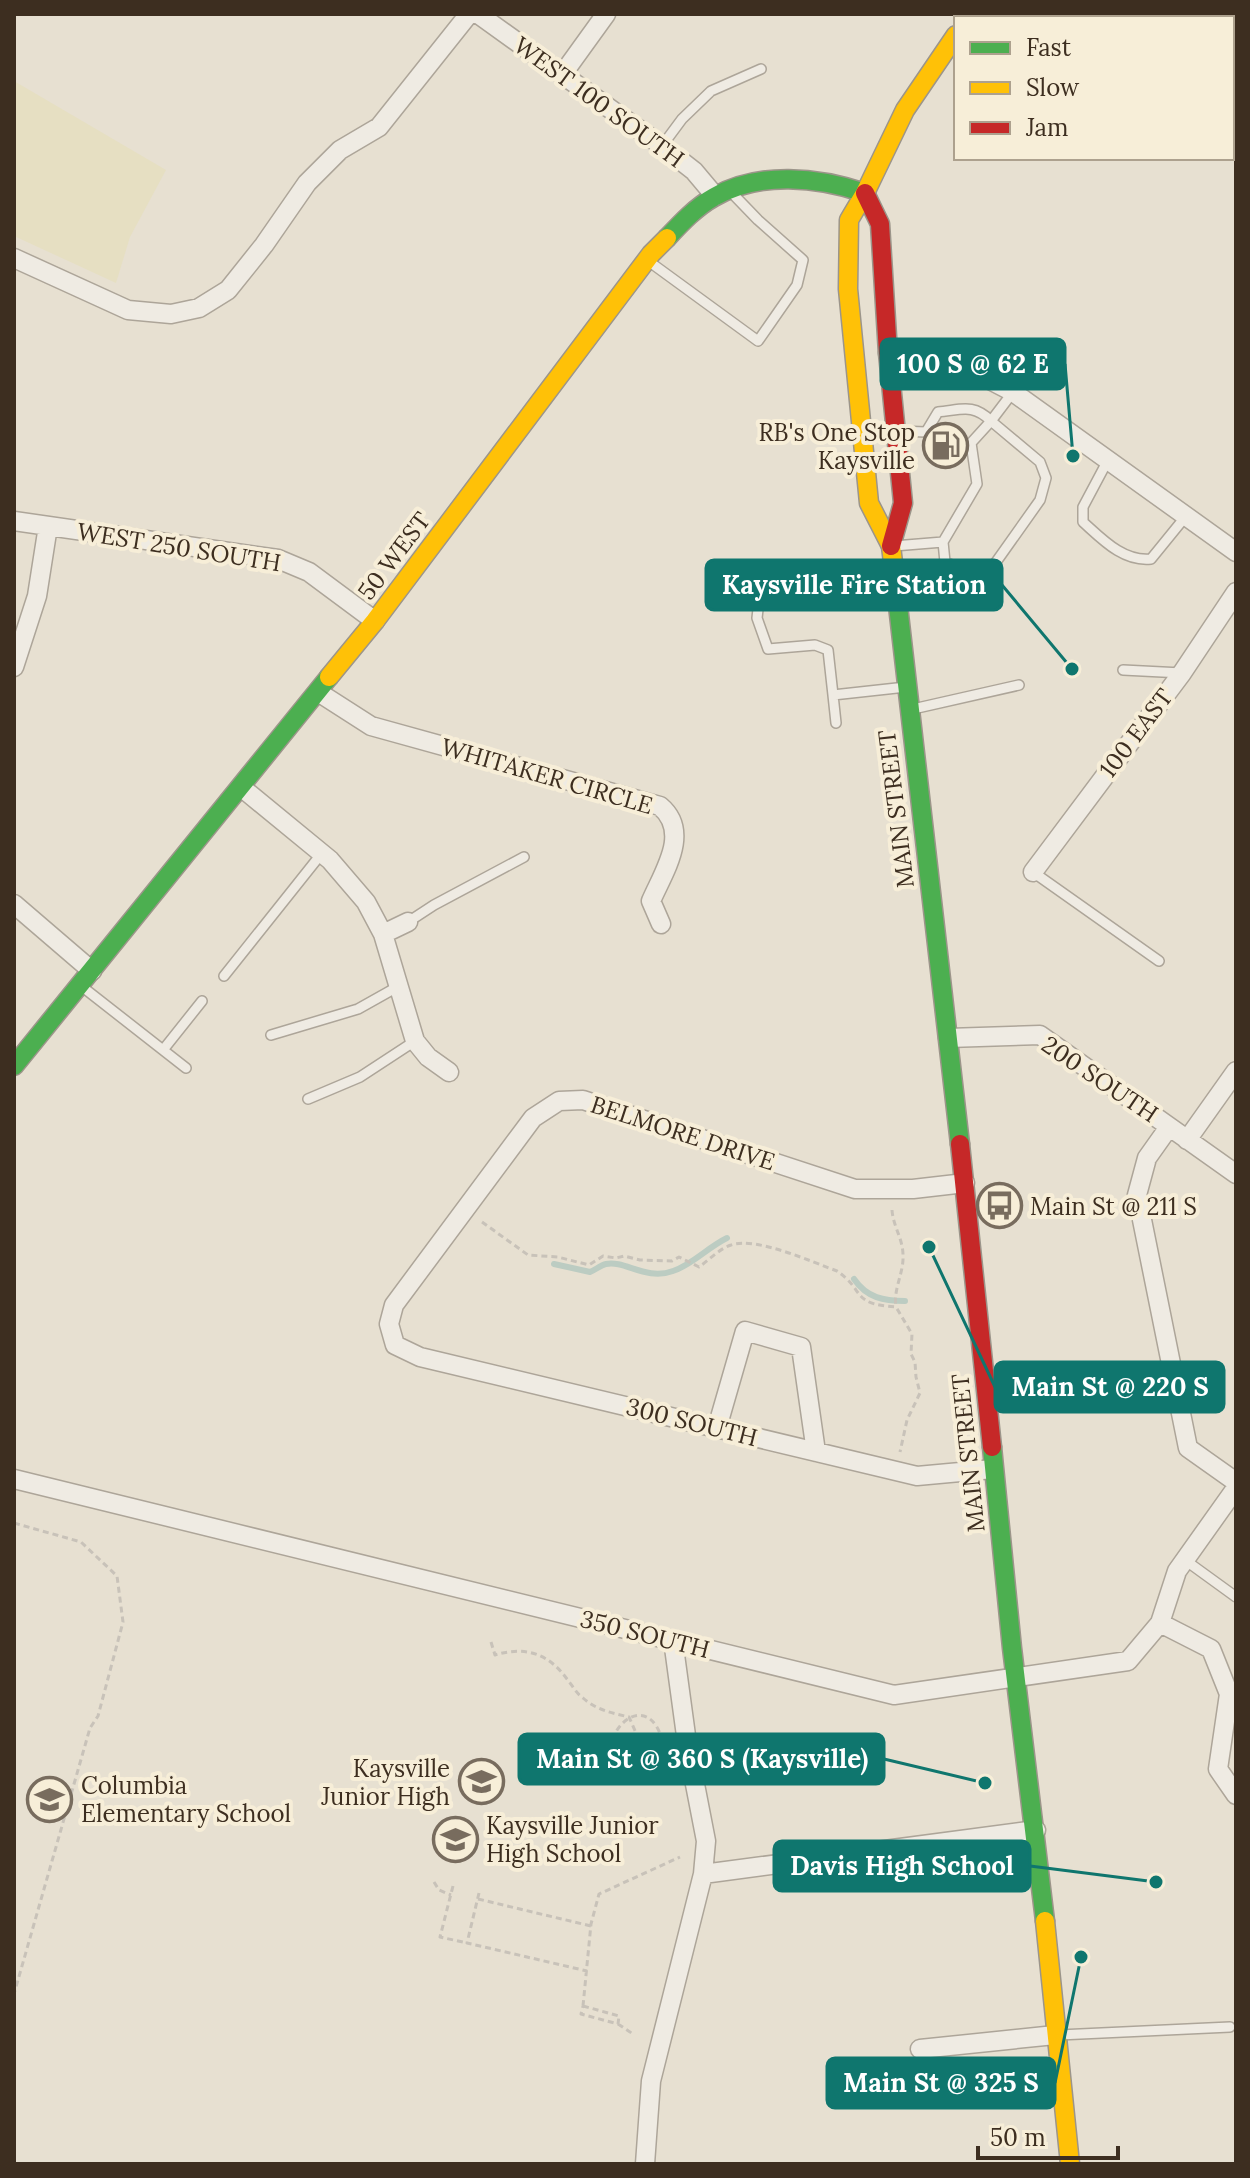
<svg xmlns="http://www.w3.org/2000/svg" width="1250" height="2178" viewBox="0 0 1250 2178" font-family="Lora,serif">
	<style>
		.farmland { fill: #e6dfc2 }
		.lines { fill: none; stroke-linecap: round; stroke-linejoin: round }
		.stream { stroke: #bcccc2; stroke-width: 6 }
		.lane-casing { stroke: #ada599; stroke-width: 12 }
		.street-casing { stroke: #ada599; stroke-width: 21 }
		.fast-casing { stroke: #9c958a; stroke-width: 21 }
		.slow-casing { stroke: #9c958a; stroke-width: 21 }
		.jam-casing { stroke: #9c958a; stroke-width: 21 }
		.path { stroke: #c8c2b9; stroke-width: 3; stroke-dasharray: 6 4; stroke-linecap: butt }
		.lane { stroke: #efebe3; stroke-width: 9 }
		.street { stroke: #efebe3; stroke-width: 18 }
		.fast { stroke: #4caf50; stroke-width: 18 }
		.slow { stroke: #ffc107; stroke-width: 18 }
		.jam { stroke: #c62828; stroke-width: 18 }
		.labels { text-anchor: middle; dominant-baseline: central; stroke-width: 8; stroke-linejoin: round; paint-order: stroke }
		.street-label { font-size: 24px; fill: #3d2e20; stroke: #f7eed8 }
		.poi-label { font-size: 24px; fill: #3d2e20; stroke: #f7eed8; text-anchor: start }
		.leader { fill: none; stroke: #0f766e; stroke-width: 3 }
		.callout-dot { fill: #0f766e; stroke: #f7eed8; stroke-width: 3 }
		.callout { fill: #0f766e; stroke: #0f766e; stroke-width: 3 }
		.callout-label { font-size: 26px; text-anchor: middle; font-weight: bold; fill: #fff }
	</style>
	<rect width="100%" height="100%" fill="#e7e0d1"/>
	<path class="farmland" d="M 14,81 L 166,170 L 130,237 L 116,283 L 14,236 Z"/>
	<g class="lines">
		<path class="stream" d="M 554,1264 L 590,1272 C 595,1270 601,1265 606,1264 C 625,1260 646,1281 673,1271 C 692,1265 708,1247 727,1238
			M 854,1279 C 867,1298 884,1301 905,1301"/>
		<defs>
			<path id="lane" d="M 662,146 L 682,119 L 711,91 L 761,69
				M 647,260 L 758,341 L 797,285 L 803,260 L 758,220 L 730,191
				M 991,421 L 1040,462 L 1046,478 L 1040,500 L 984,579 L 945,562 L 943,542 L 977,484 L 971,443 Z
				M 898,431 L 926,432 L 938,412 C 961,410 973,403 991,421 L 1013,392
				M 1108,460 L 1083,507 L 1083,522 C 1102,539 1123,562 1151,559 L 1186,516
				M 894,546 L 943,542
				M 761,583 L 757,618 L 768,649 L 815,645 L 828,650 L 833,695 L 906,687
				M 1123,670 L 1182,673
				M 833,695 L 836,723
				M 913,709 L 1019,685
				M 1033,872 L 1159,961
				M 408,922 L 434,905 L 524,857
				M 224,976 L 322,853
				M 80,985 L 186,1068
				M 271,1035 L 358,1009 L 399,986
				M 163,1050 L 202,1001
				M 308,1099 L 360,1077 L 415,1041
				M 1185,1560 L 1236,1597
				M 1059,2035 L 1230,2027"/>
			<path id="street" d="M 478,14 L 662,146 L 694,171 L 715,196
				M 562,75 L 606,14
				M 14,258 L 128,310 L 171,314 L 199,308 L 228,290 L 264,245 L 307,183 L 340,150 L 379,127 L 469,14
				M 888,353 L 961,365 L 1013,392 L 1236,552
				M 14,521 L 278,559 L 309,572 L 375,621
				M 14,667 L 37,596 L 48,526
				M 318,692 L 371,726 L 660,806 C 691,832 664,871 651,901 L 661,924
				M 241,787 L 330,860 L 366,902 L 383,934 L 415,1041 L 428,1057 L 449,1072
				M 1033,872 L 1182,673 L 1236,592
				M 14,904 L 92,971
				M 383,934 L 408,922
				M 948,1038 L 1040,1035 L 1236,1174
				M 1169,1127 L 1147,1158 L 1137,1195 L 1188,1448 L 1236,1482
				M 1187,1140 L 1236,1071
				M 965,1183 L 913,1189 L 855,1189 L 583,1100 L 559,1101 L 533,1118 L 394,1305 L 389,1324 L 395,1345 L 420,1357 L 917,1476 L 993,1469
				M 717,1428 L 745,1331 L 801,1347 L 816,1452
				M 14,1479 L 894,1695 L 1128,1661 L 1160,1623 L 1177,1571 L 1236,1488
				M 1160,1623 L 1211,1649 L 1229,1694 L 1218,1769 L 1236,1795
				M 703,1874 L 1036,1830
				M 920,2049 L 1055,2035
				M 645,2164 L 651,2081 L 703,1874 L 706,1841 L 687,1743 L 673,1640"/>
			<path id="fast" d="M 667,238 C 681,223 696,207 714,197 C 759,171 818,177 865,193
				M 894,571 L 960,1144
				M 14,1066 L 329,677
				M 992,1447 L 1012,1648 L 1045,1921"/>
			<path id="slow" d="M 968,18 L 971,14
				M 894,571 L 891,546 L 869,503 L 848,289 L 849,220 L 865,193 L 905,110 L 956,35
				M 329,677 L 375,621 L 651,254 L 667,238
				M 1045,1921 L 1070,2164"/>
			<path id="jam" d="M 865,193 L 880,224 L 888,353 L 903,503 L 891,546
				M 960,1144 L 992,1447"/>
		</defs>
		<use href="#lane" class="lane-casing"/>
		<use href="#street" class="street-casing"/>
		<use href="#fast" class="fast-casing"/>
		<use href="#slow" class="slow-casing"/>
		<use href="#jam" class="jam-casing"/>
		<path class="path" d="M 892,1210 C 893,1226 903,1239 903,1255 C 904,1273 893,1289 896,1307
			M 482,1222 L 528,1255 L 558,1257 L 589,1265 L 603,1256 L 616,1258 L 624,1256 L 640,1260 L 672,1261 L 679,1257 L 699,1267 C 709,1260 719,1249 731,1245 C 755,1236 812,1262 837,1271 C 866,1291 850,1304 896,1307 L 912,1334 L 911,1354 L 915,1362 L 916,1377 L 920,1393 L 907,1420 L 900,1452
			M 14,1523 L 81,1542 L 117,1576 L 123,1622 L 98,1716 L 90,1728 L 14,1994
			M 491,1642 L 495,1655 C 525,1646 548,1653 567,1679 C 572,1685 576,1693 583,1698 C 596,1710 612,1713 629,1717 L 640,1742
			M 627,1763 C 634,1745 642,1741 661,1736 C 640,1677 576,1763 640,1766
			M 434,1882 L 439,1890 L 451,1895
			M 453,1886 L 440,1937 L 467,1943
			M 479,1893 L 467,1943 L 587,1971
			M 478,1899 L 591,1926
			M 583,2006 L 591,1924 L 599,1894 L 680,1857
			M 583,2006 L 619,2016 L 618,2024 L 581,2014 Z
			M 618,2024 L 633,2034"/>
		<use href="#lane" class="lane"/>
		<use href="#street" class="street"/>
		<use href="#fast" class="fast"/>
		<use href="#slow" class="slow"/>
		<use href="#jam" class="jam"/>
	</g>
	<defs>
		<symbol id="fuel-ring" viewBox="-11 -11 22 22"><circle r="9.5" fill="#f7eed8" stroke="#786c5e" stroke-width="1.5"/><path d="M-5.5-6h7V0h2V4h1.3V-2.5L3-4.5l.8-.8L6-3V5H2.5V1h-1V6h-7ZM-4.2-4.7v3.2H.2V-4.7Z" fill="#786c5e"/></symbol>
		<symbol id="bus-ring" viewBox="-11 -11 22 22"><circle r="9.5" fill="#f7eed8" stroke="#786c5e" stroke-width="1.5"/><path d="M-5-6H5V4H4V6H2V4H-2V6H-4V4H-5ZM-3.5-4V0h7V-4ZM-3.5 1.2v1.5H-2V1.2ZM2 1.2v1.5H3.5V1.2Z" fill="#786c5e"/></symbol>
		<symbol id="school-ring" viewBox="-11 -11 22 22"><circle r="9.5" fill="#f7eed8" stroke="#786c5e" stroke-width="1.5"/><path d="M0-5L7-2L0 1L-7-2ZM-4 1L0 2.5L4 1V4Q0 6-4 4Z" fill="#786c5e"/></symbol>
	</defs>
	<g fill-rule="evenodd">
		<use href="#fuel-ring" x="920" y="420" width="51" height="51"/>
		<use href="#bus-ring" x="974" y="1180" width="51" height="51"/>
		<use href="#school-ring" x="456" y="1756" width="51" height="51"/>
		<use href="#school-ring" x="24" y="1774" width="51" height="51"/>
		<use href="#school-ring" x="430" y="1814" width="51" height="51"/>
	</g>
	<g class="labels">
		<g class="street-label">
			<text transform="translate(599 102) rotate(36)">WEST 100 SOUTH</text>
			<text transform="translate(179 547) rotate(9)">WEST 250 SOUTH</text>
			<text transform="translate(394 556) rotate(-53)">50 WEST</text>
			<text transform="translate(1136 733) rotate(-53)">100 EAST</text>
			<text transform="translate(547 776) rotate(16)">WHITAKER CIRCLE</text>
			<text transform="translate(896 809) rotate(-97)">MAIN STREET</text>
			<text transform="translate(1100 1079) rotate(34)">200 SOUTH</text>
			<text transform="translate(683 1133) rotate(18)">BELMORE DRIVE</text>
			<text transform="translate(692 1422) rotate(14)">300 SOUTH</text>
			<text transform="translate(968 1453) rotate(-96)">MAIN STREET</text>
			<text transform="translate(645 1634) rotate(14)">350 SOUTH</text>
		</g>
		<g class="poi-label">
			<text x="915" y="432" text-anchor="end">RB's One Stop<tspan x="915" dy="28">Kaysville</tspan></text>
			<text x="1030" y="1206">Main St @ 211 S</text>
			<text x="450" y="1768" text-anchor="end">Kaysville<tspan x="450" dy="28">Junior High</tspan></text>
			<text x="81" y="1785">Columbia<tspan x="81" dy="28">Elementary School</tspan></text>
			<text x="486" y="1825">Kaysville Junior<tspan x="486" dy="28">High School</tspan></text>
		</g>
	</g>
	<path class="leader" d="M1073 456L1065 364M1072 669L1002 585M929 1247L995 1387M985 1783L884 1759M1156 1882L1030 1866M1081 1957L1055 2083"/>
	<g class="callout-dot">
		<circle cx="1073" cy="456" r="8"/>
		<circle cx="1072" cy="669" r="8"/>
		<circle cx="929" cy="1247" r="8"/>
		<circle cx="985" cy="1783" r="8"/>
		<circle cx="1156" cy="1882" r="8"/>
		<circle cx="1081" cy="1957" r="8"/>
	</g>
	<g class="callout">
		<rect x="881" y="339" width="184" height="50" rx="8"/>
		<rect x="706" y="560" width="296" height="50" rx="8"/>
		<rect x="995" y="1362" width="229" height="50" rx="8"/>
		<rect x="519" y="1734" width="365" height="50" rx="8"/>
		<rect x="774" y="1841" width="256" height="50" rx="8"/>
		<rect x="827" y="2058" width="228" height="50" rx="8"/>
	</g>
	<g class="callout-label">
		<text x="973" y="373">100 S @ 62 E</text>
		<text x="854" y="594">Kaysville Fire Station</text>
		<text x="1110" y="1396">Main St @ 220 S</text>
		<text x="702" y="1768">Main St @ 360 S (Kaysville)</text>
		<text x="902" y="1875">Davis High School</text>
		<text x="941" y="2092">Main St @ 325 S</text>
	</g>
	<rect width="1250" height="2178" fill="none" stroke="#3d2e20" stroke-width="32"/>
	<rect x="954" y="16" width="280" height="144" fill="#f7eed8" stroke="#ada18e" stroke-width="2"/>
	<rect x="970" y="42" width="40" height="12" fill="#4caf50" stroke="#ada18e" stroke-width="2"/>
	<text x="1026" y="56" font-size="24" fill="#3d2e20">Fast</text>
	<rect x="970" y="82" width="40" height="12" fill="#ffc107" stroke="#ada18e" stroke-width="2"/>
	<text x="1026" y="96" font-size="24" fill="#3d2e20">Slow</text>
	<rect x="970" y="122" width="40" height="12" fill="#c62828" stroke="#ada18e" stroke-width="2"/>
	<text x="1026" y="136" font-size="24" fill="#3d2e20">Jam</text>
	<path d="M978 2146v12h140v-12" fill="none" stroke="#3d2e20" stroke-width="4"/>
	<text x="990" y="2146" font-size="24" fill="#3d2e20" stroke="#f7eed8" stroke-width="6" paint-order="stroke">50 m</text>
</svg>
